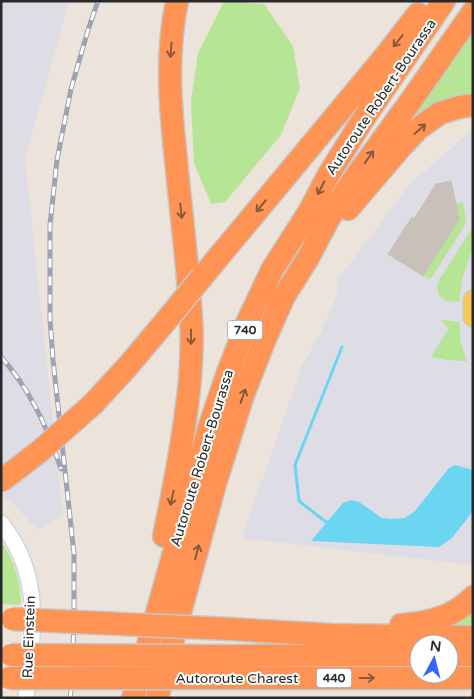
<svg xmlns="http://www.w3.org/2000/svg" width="474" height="699" viewBox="0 0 474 699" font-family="'Varela Round',sans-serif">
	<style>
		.industrial { fill: #dedce4 }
		.green { fill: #b5e595 }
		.water { fill: #6ad6f2 }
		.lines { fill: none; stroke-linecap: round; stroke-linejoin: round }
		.stream { stroke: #6ad6f2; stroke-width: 3 }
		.building { fill: #c7c1ba; stroke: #c7c0b4 }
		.minor-casing { stroke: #d0d5e3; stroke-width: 18 }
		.major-casing { stroke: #c7c7c7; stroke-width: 21 }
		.highway-casing { stroke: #c7c7c7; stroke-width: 25 }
		.minor { stroke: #fff; stroke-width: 15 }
		.major { stroke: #f5c757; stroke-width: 19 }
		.highway { stroke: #ff9353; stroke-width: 22 }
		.rail-casing { stroke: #9da2b5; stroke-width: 5 }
		.rail { stroke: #fff; stroke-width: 3; stroke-dasharray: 9; stroke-linecap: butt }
		.highway-bridge-casing { stroke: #c7c7c7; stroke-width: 25; stroke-linecap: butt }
		.highway-bridge { stroke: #ff9353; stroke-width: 22 }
		.oneway { stroke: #89593c }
		.labels { text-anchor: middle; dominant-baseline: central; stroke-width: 4; stroke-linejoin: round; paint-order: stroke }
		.shield { fill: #fff; stroke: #696969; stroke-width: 1 }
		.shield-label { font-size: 12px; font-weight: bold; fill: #292929 }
		.street-label { font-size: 14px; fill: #292929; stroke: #fff }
	</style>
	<rect width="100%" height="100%" fill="#ece4db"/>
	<path class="industrial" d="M 1,1 L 69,1 L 25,159 L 63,516 L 38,530 L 13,504 L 1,494 Z
		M 473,129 L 473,565 L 242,538 L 302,365 L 320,335 L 337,296 L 337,281 L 410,184 Z"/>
	<path class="green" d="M 224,1 L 264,4 L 293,46 L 300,88 L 281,135 L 225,202 L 211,204 L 194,163 L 191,101 L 198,53 Z
		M 473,28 L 473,98 L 403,126 Z
		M 463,202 L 466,221 L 463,228 L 432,277 L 431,279 L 423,276 L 459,219 L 456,204 Z
		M 473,227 L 473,246 L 463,276 L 459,302 L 446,301 L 439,296 L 437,287 L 438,282 Z
		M 443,320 L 459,322 L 461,343 L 467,361 L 448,360 L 431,357 L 449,328 L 441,321 Z
		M 1,541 C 14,560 21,581 21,605 L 1,604 Z
		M 473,605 L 473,628 L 446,628 Z"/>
	<path class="water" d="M 455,465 L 473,470 L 473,511 L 452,538 L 439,547 L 311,541 L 343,503 L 351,500 L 359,502 L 382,518 L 391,519 L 405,518 L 415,511 L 449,468 Z"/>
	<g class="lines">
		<path class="stream" d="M 330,522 L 326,522 L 299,501 L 295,465 L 342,347"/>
	</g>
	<path class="building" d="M 451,181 L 459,219 L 423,276 L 388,254 L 412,217 L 414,219 L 436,184 Z"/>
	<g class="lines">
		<defs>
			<path id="minor" d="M 1,523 C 45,578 32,634 26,698"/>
			<path id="major" d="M 473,300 L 473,317"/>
			<path id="highway" d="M 348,209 L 400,148 L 419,128 L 440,113 L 460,107 L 473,105
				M 202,277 L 387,54 L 418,14
				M 93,404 L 128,366 L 165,322
				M 164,536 C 175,484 185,432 190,379 C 191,359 193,339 191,319 C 188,266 181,213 176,160 C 170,106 166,54 177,1
				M 401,625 C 428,623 454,617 473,597
				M 229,629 L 332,635 L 473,637
				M 449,655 L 473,655
				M 198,656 L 419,655
				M 196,678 L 473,678
				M 133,698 L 210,425 L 227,375 L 247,323 L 272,270 L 309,212 L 329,174 L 364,118 L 444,1
				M 157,698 L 215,484 L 228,443 L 243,395 L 265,339 L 284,296 L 308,258 L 328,220 L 349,186 L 410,102 L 473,12"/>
		</defs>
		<use href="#minor" class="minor-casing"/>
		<use href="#major" class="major-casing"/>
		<use href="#highway" class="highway-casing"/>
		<use href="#minor" class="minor"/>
		<use href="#major" class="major"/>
		<use href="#highway" class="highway"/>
		<defs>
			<path id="rail" d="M 1,357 C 30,389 48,428 61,469
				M 70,698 L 72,683 L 74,617 L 74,554 L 53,360 L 50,319 L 50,225 L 57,160 L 71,89 L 88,30 L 98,1"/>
		</defs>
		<use href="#rail" class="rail-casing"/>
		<use href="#rail" class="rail"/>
		<defs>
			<path id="highway-bridge" d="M 165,322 L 202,277
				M 1,481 L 40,451 L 93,404
				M 12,619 L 229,629
				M 11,655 L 198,656
				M 9,678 L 196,678"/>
		</defs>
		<use href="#highway-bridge" class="highway-bridge-casing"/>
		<use href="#highway-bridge" class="highway-bridge"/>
	</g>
	<defs><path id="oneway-shaft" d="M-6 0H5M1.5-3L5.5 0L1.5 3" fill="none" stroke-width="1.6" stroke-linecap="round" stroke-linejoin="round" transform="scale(1.25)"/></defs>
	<g class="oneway">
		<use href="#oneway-shaft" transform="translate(398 41) rotate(129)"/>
		<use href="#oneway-shaft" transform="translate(171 50) rotate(94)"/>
		<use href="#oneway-shaft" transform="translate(420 129) rotate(-41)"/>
		<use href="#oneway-shaft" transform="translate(369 157) rotate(-55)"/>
		<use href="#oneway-shaft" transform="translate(321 188) rotate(117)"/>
		<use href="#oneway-shaft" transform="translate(261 206) rotate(130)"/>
		<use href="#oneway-shaft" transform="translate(181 211) rotate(84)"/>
		<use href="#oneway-shaft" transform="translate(191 337) rotate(90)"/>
		<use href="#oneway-shaft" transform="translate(243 396) rotate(-71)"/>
		<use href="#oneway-shaft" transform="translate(172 498) rotate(102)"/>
		<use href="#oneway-shaft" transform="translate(197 552) rotate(-75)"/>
		<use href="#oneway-shaft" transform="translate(367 678)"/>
	</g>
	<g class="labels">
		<g class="shield">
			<rect x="227.5" y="320.5" width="35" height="19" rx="4"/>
			<rect x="316.5" y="668.5" width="35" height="19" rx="4"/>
		</g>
		<g class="shield-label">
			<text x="245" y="330">740</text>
			<text x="334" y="678">440</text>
		</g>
		<g class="street-label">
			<text transform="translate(381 97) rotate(-56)">Autoroute Robert-Bourassa</text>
			<text transform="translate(202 458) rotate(-73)">Autoroute Robert-Bourassa</text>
			<text transform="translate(29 637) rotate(-88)">Rue Einstein</text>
			<text x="237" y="678">Autoroute Charest</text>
		</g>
	</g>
	<rect width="474" height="699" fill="none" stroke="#292929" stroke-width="5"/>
	<g transform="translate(434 659) rotate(7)"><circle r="24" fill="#ffffff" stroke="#a9a9a9"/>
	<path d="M0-4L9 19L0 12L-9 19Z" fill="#3566ff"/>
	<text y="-8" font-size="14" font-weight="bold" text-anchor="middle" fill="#292929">N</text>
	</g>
</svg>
